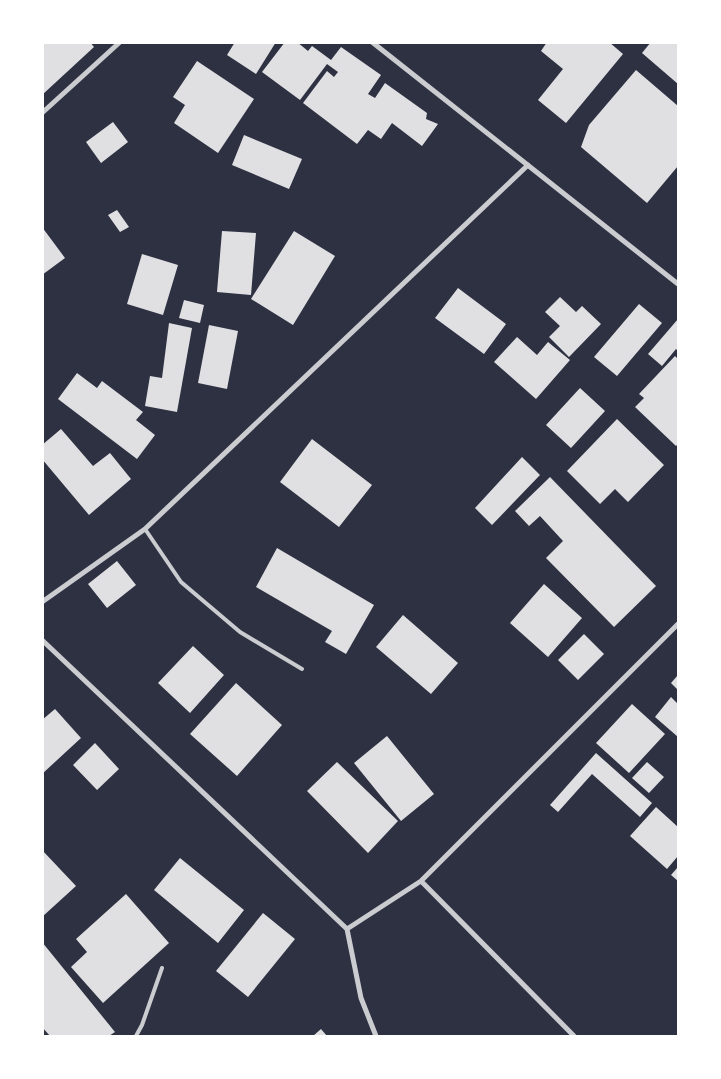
<svg xmlns="http://www.w3.org/2000/svg" width="721" height="1079" viewBox="0 0 721 1079" font-family="'Roboto Serif',serif">
	<style>
		.building { fill: #e0e0e3 }
		.lines { fill: none; stroke-linecap: round; stroke-linejoin: round }
		.service { stroke: #caccd0; stroke-width: 4 }
		.minor { stroke: #caccd0; stroke-width: 5 }
	</style>
	<rect width="100%" height="100%" fill="#2d3142"/>
	<path class="building" d="M 42,42 L 90,42 L 94,47 L 42,95 Z
		M 235,42 L 276,42 L 256,74 L 227,55 Z
		M 285,42 L 297,42 L 308,51 L 312,46 L 331,60 L 341,47 L 381,75 L 368,94 L 375,98 L 385,83 L 427,113 L 426,119 L 438,124 L 422,146 L 392,123 L 381,139 L 368,130 L 357,144 L 303,103 L 327,71 L 334,77 L 338,72 L 327,64 L 300,100 L 262,72 Z
		M 547,42 L 609,42 L 623,54 L 566,123 L 538,100 L 563,69 L 541,51 Z
		M 651,42 L 678,42 L 678,84 L 642,53 Z
		M 197,61 L 254,99 L 218,153 L 174,123 L 185,105 L 173,97 Z
		M 636,70 L 678,106 L 678,166 L 647,203 L 581,147 L 589,125 Z
		M 113,122 L 128,142 L 101,163 L 86,142 Z
		M 244,135 L 302,159 L 289,189 L 232,165 Z
		M 117,210 L 129,227 L 120,232 L 108,215 Z
		M 42,227 L 65,258 L 42,275 Z
		M 222,231 L 256,233 L 251,295 L 217,292 Z
		M 294,231 L 335,256 L 293,325 L 251,299 Z
		M 142,254 L 178,265 L 163,315 L 127,304 Z
		M 458,288 L 506,324 L 484,354 L 435,318 Z
		M 560,297 L 576,312 L 582,306 L 601,324 L 569,357 L 549,337 L 560,326 L 545,312 Z
		M 184,300 L 204,305 L 200,323 L 179,318 Z
		M 639,304 L 662,323 L 617,376 L 594,357 Z
		M 678,319 L 678,351 L 676,349 L 662,366 L 648,354 Z
		M 169,323 L 192,328 L 177,412 L 145,406 L 150,376 L 162,378 Z
		M 209,325 L 238,331 L 227,389 L 198,383 Z
		M 517,337 L 537,355 L 548,342 L 570,360 L 536,399 L 494,362 Z
		M 675,356 L 678,359 L 678,444 L 676,446 L 635,407 L 644,398 L 639,394 Z
		M 77,373 L 97,388 L 102,381 L 143,412 L 136,420 L 155,435 L 137,459 L 58,399 Z
		M 580,388 L 605,411 L 571,448 L 546,425 Z
		M 617,419 L 664,465 L 628,502 L 615,489 L 600,504 L 567,471 Z
		M 61,429 L 93,466 L 110,453 L 131,479 L 89,515 L 42,459 L 42,445 Z
		M 312,439 L 372,485 L 339,527 L 280,482 Z
		M 522,457 L 540,475 L 492,525 L 475,508 Z
		M 550,477 L 656,586 L 614,627 L 546,558 L 563,541 L 540,516 L 529,526 L 515,511 Z
		M 277,548 L 374,605 L 346,654 L 325,642 L 332,631 L 256,587 Z
		M 117,561 L 136,585 L 107,608 L 88,584 Z
		M 544,584 L 582,618 L 548,657 L 510,623 Z
		M 403,615 L 458,663 L 431,694 L 376,647 Z
		M 584,634 L 604,654 L 578,680 L 558,660 Z
		M 193,646 L 224,675 L 190,713 L 158,683 Z
		M 678,675 L 678,690 L 671,683 Z
		M 236,683 L 282,725 L 237,776 L 190,734 Z
		M 671,697 L 678,704 L 678,737 L 655,717 Z
		M 632,704 L 665,734 L 629,773 L 596,743 Z
		M 55,709 L 81,738 L 42,774 L 42,720 Z
		M 387,736 L 434,794 L 401,821 L 354,763 Z
		M 95,743 L 119,769 L 97,790 L 73,765 Z
		M 596,753 L 652,803 L 640,817 L 592,774 L 558,812 L 550,805 Z
		M 337,762 L 398,821 L 368,853 L 307,791 Z
		M 647,762 L 664,777 L 649,793 L 632,778 Z
		M 656,807 L 678,827 L 678,856 L 667,869 L 630,836 Z
		M 42,850 L 76,886 L 42,917 Z
		M 180,858 L 244,910 L 218,943 L 154,890 Z
		M 678,867 L 678,881 L 671,875 Z
		M 126,894 L 169,943 L 103,1003 L 71,967 L 87,952 L 76,939 Z
		M 263,913 L 295,939 L 248,997 L 216,971 Z
		M 42,942 L 115,1032 L 109,1036 L 50,1036 L 42,1027 Z
		M 321,1029 L 327,1036 L 313,1036 Z"/>
	<g class="lines">
		<path class="service" d="M 145,529 L 181,582 L 240,632 L 302,669
			M 136,1036 L 142,1025 L 162,968"/>
		<path class="minor" d="M 372,42 L 678,284
			M 42,113 L 120,42
			M 42,602 L 145,529 L 528,165
			M 42,640 L 347,929 L 421,881 L 678,624
			M 421,881 L 574,1036
			M 347,929 L 361,998 L 376,1036"/>
	</g>
	<rect width="721" height="1079" fill="none" stroke="#ffffff" stroke-width="88"/>
</svg>
